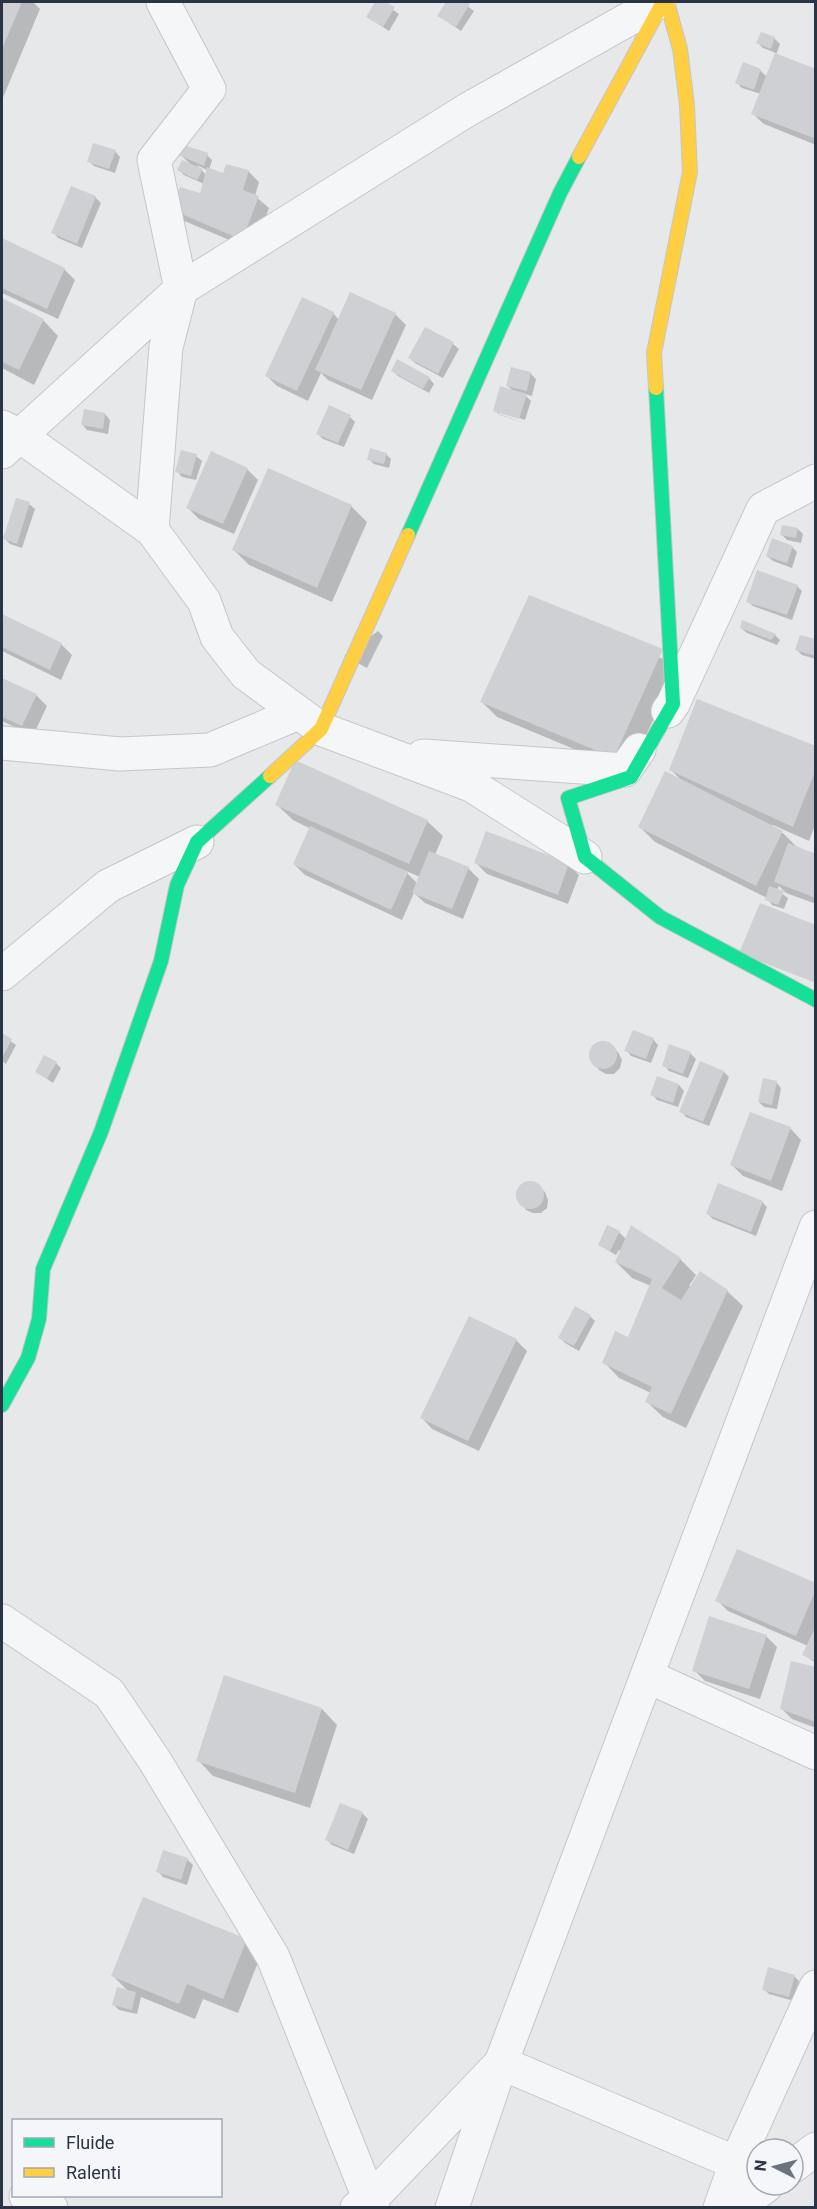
<svg xmlns="http://www.w3.org/2000/svg" width="817" height="2209" viewBox="0 0 817 2209" font-family="Roboto,sans-serif">
	<style>
		.shadow { fill: #0003; fill-rule: evenodd }
		.building { fill: #ced0d3 }
		.lines { fill: none; stroke-linecap: round; stroke-linejoin: round }
		.street-casing { stroke: #c4c6c8; stroke-width: 35 }
		.fast-casing { stroke: #c4c6c8; stroke-width: 16 }
		.slow-casing { stroke: #c4c6c8; stroke-width: 16 }
		.street { stroke: #f5f6f7; stroke-width: 33 }
		.fast { stroke: #16e098; stroke-width: 14 }
		.slow { stroke: #ffcf43; stroke-width: 14 }
	</style>
	<rect width="100%" height="100%" fill="#e6e8ea"/>
	<path class="shadow" d="M 2,2 L 33,2 L 40,9 L 2,100 Z
		M 377,2 L 382,2 L 399,14 L 389,31 L 368,17 Z
		M 448,2 L 462,2 L 474,11 L 461,31 L 439,16 Z
		M 774,38 L 780,44 L 776,55 L 816,70 L 816,145 L 764,124 L 753,114 L 761,94 L 742,88 L 737,83 L 744,64 L 761,71 L 767,77 L 776,53 L 763,48 L 758,43 Z
		M 115,151 L 120,157 L 115,173 L 94,166 L 89,161 Z
		M 180,154 L 207,155 L 212,160 L 209,170 L 224,175 L 248,171 L 259,182 L 255,196 L 269,208 L 253,250 L 182,220 L 171,209 L 201,194 L 204,184 L 184,175 L 179,170 L 190,164 ZM 197,165 L 207,170 L 206,175 Z
		M 95,197 L 101,203 L 82,248 L 58,238 L 53,232 Z
		M 2,240 L 64,269 L 75,280 L 58,319 L 2,293 Z
		M 2,300 L 43,320 L 58,336 L 34,385 L 2,368 Z
		M 333,313 L 339,320 L 395,314 L 406,325 L 372,400 L 328,380 L 321,373 L 308,401 L 277,386 L 266,375 Z
		M 425,329 L 453,344 L 459,349 L 443,378 L 415,363 L 410,358 Z
		M 393,371 L 429,378 L 434,384 L 429,393 L 398,376 Z
		M 530,373 L 536,379 L 532,396 L 524,394 L 531,401 L 525,420 L 499,411 L 499,414 L 524,423 L 500,415 L 494,410 L 514,392 L 507,385 Z
		M 105,414 L 110,420 L 108,434 L 87,430 L 82,424 Z
		M 350,417 L 355,422 L 344,447 L 323,439 L 318,434 Z
		M 386,454 L 391,459 L 389,468 L 374,464 L 369,459 Z
		M 196,456 L 202,461 L 196,480 L 182,477 L 177,471 Z
		M 247,469 L 258,480 L 234,534 L 199,519 L 188,508 Z
		M 29,504 L 35,509 L 22,548 L 10,544 L 5,539 Z
		M 351,506 L 367,522 L 332,602 L 249,565 L 234,550 Z
		M 798,529 L 803,534 L 801,543 L 787,540 L 782,535 Z
		M 792,547 L 797,552 L 792,568 L 773,561 L 767,556 Z
		M 797,586 L 802,591 L 792,620 L 753,606 L 748,601 Z
		M 530,597 L 678,666 L 629,772 L 497,717 L 481,701 Z
		M 2,616 L 61,644 L 72,655 L 61,680 L 2,651 Z
		M 743,622 L 775,635 L 780,640 L 777,645 L 747,633 L 741,628 Z
		M 378,631 L 383,636 L 367,668 L 344,656 Z
		M 816,641 L 816,659 L 802,655 L 797,650 Z
		M 2,680 L 36,695 L 47,706 L 33,736 L 2,721 Z
		M 816,748 L 816,830 L 814,828 L 809,841 L 773,825 L 771,827 L 783,833 L 799,849 L 816,855 L 816,904 L 786,893 L 779,886 L 777,890 L 788,898 L 784,909 L 772,905 L 767,898 L 655,842 L 640,827 L 682,781 L 671,770 Z
		M 277,805 L 427,821 L 443,836 L 435,855 L 468,868 L 479,879 L 463,919 L 425,903 L 414,893 L 402,920 L 305,875 L 294,864 L 311,829 L 293,820 ZM 404,870 L 420,877 L 417,883 Z
		M 476,863 L 568,864 L 579,875 L 568,904 L 487,874 Z
		M 2,1035 L 16,1045 L 6,1064 L 2,1061 Z
		M 653,1039 L 658,1045 L 651,1063 L 631,1056 L 626,1050 Z
		M 605,1043 L 618,1052 L 622,1060 L 620,1068 L 614,1074 L 606,1074 L 599,1070 L 590,1057 L 591,1050 L 597,1044 Z
		M 690,1053 L 696,1059 L 688,1078 L 669,1071 L 664,1065 Z
		M 56,1063 L 61,1068 L 53,1083 L 37,1072 Z
		M 701,1063 L 724,1072 L 729,1077 L 709,1126 L 686,1117 L 681,1111 Z
		M 658,1078 L 679,1085 L 684,1091 L 678,1107 L 657,1100 L 652,1094 Z
		M 776,1082 L 781,1088 L 777,1109 L 764,1107 L 759,1102 Z
		M 751,1114 L 791,1129 L 801,1140 L 782,1191 L 743,1176 L 732,1165 Z
		M 532,1182 L 545,1192 L 548,1200 L 547,1208 L 541,1213 L 533,1213 L 526,1210 L 517,1197 L 518,1189 L 524,1183 Z
		M 762,1202 L 767,1207 L 756,1236 L 713,1219 L 708,1214 Z
		M 607,1227 L 620,1233 L 626,1239 L 632,1227 L 680,1259 L 696,1275 L 689,1286 L 727,1291 L 743,1306 L 686,1428 L 663,1417 L 647,1402 L 651,1393 L 619,1378 L 604,1362 L 628,1339 L 651,1286 L 632,1278 L 616,1262 L 621,1251 L 619,1250 L 616,1255 L 599,1245 Z
		M 590,1316 L 595,1321 L 579,1351 L 565,1343 L 560,1338 Z
		M 516,1340 L 527,1351 L 479,1451 L 432,1429 L 422,1418 Z
		M 816,1584 L 816,1663 L 804,1655 L 808,1646 L 728,1611 L 717,1600 Z
		M 766,1636 L 777,1647 L 760,1699 L 705,1681 L 694,1670 Z
		M 816,1669 L 816,1728 L 792,1719 L 781,1708 Z
		M 322,1709 L 337,1725 L 310,1808 L 213,1776 L 198,1760 Z
		M 341,1805 L 363,1814 L 368,1819 L 354,1854 L 332,1845 L 327,1840 Z
		M 187,1859 L 193,1865 L 187,1885 L 163,1877 L 158,1871 Z
		M 246,1940 L 261,1955 L 238,2013 L 203,1999 L 195,2019 L 141,1997 L 137,2014 L 119,2010 L 114,2005 L 129,1992 L 113,1976 Z
		M 794,1976 L 799,1981 L 794,2001 L 769,1994 L 764,1989 Z"/>
	<path class="building" d="M 2,2 L 22,2 L 2,49 Z
		M 375,2 L 385,2 L 395,7 L 383,27 L 366,17 Z
		M 446,2 L 465,2 L 470,4 L 456,27 L 437,16 Z
		M 761,32 L 775,37 L 771,49 L 756,43 Z
		M 775,53 L 816,69 L 816,139 L 751,114 Z
		M 743,62 L 761,69 L 754,90 L 735,83 Z
		M 93,143 L 116,150 L 109,169 L 87,162 Z
		M 181,144 L 208,153 L 204,166 L 178,155 Z
		M 182,160 L 203,169 L 197,180 L 177,170 Z
		M 226,164 L 249,170 L 243,190 L 259,196 L 242,240 L 170,209 L 180,187 L 200,193 L 207,167 L 223,173 Z
		M 71,186 L 96,196 L 77,244 L 51,233 Z
		M 2,238 L 65,268 L 47,309 L 2,288 Z
		M 350,292 L 396,313 L 361,390 L 315,370 Z
		M 302,297 L 334,312 L 297,391 L 265,376 Z
		M 2,298 L 44,319 L 19,370 L 2,362 Z
		M 425,327 L 454,342 L 438,374 L 408,358 Z
		M 397,359 L 430,377 L 423,389 L 391,371 Z
		M 511,367 L 531,372 L 527,391 L 506,386 Z
		M 500,386 L 527,394 L 519,419 L 493,411 Z
		M 329,405 L 351,415 L 338,443 L 316,434 Z
		M 84,409 L 105,413 L 103,429 L 81,425 Z
		M 370,448 L 387,453 L 384,464 L 367,460 Z
		M 181,450 L 197,454 L 191,476 L 175,472 Z
		M 211,451 L 248,468 L 223,524 L 186,508 Z
		M 268,468 L 352,505 L 317,588 L 232,550 Z
		M 16,498 L 30,502 L 17,544 L 3,539 Z
		M 782,525 L 798,528 L 796,538 L 780,535 Z
		M 772,538 L 793,546 L 787,563 L 766,556 Z
		M 757,570 L 798,585 L 787,615 L 746,602 Z
		M 529,595 L 663,649 L 614,758 L 480,702 Z
		M 2,614 L 62,643 L 50,670 L 2,647 Z
		M 742,620 L 776,634 L 771,640 L 740,628 Z
		M 800,635 L 816,639 L 816,656 L 795,650 Z
		M 2,678 L 37,694 L 22,726 L 2,717 Z
		M 697,699 L 816,746 L 816,769 L 793,827 L 669,770 Z
		M 295,760 L 428,820 L 409,864 L 275,805 Z
		M 665,771 L 783,831 L 756,886 L 638,827 Z
		M 310,826 L 408,872 L 391,910 L 293,864 Z
		M 486,831 L 569,863 L 558,895 L 474,863 Z
		M 788,843 L 816,854 L 816,898 L 774,882 Z
		M 429,851 L 469,867 L 452,909 L 412,893 Z
		M 769,886 L 784,891 L 778,905 L 765,900 Z
		M 760,903 L 816,925 L 816,983 L 739,953 Z
		M 633,1030 L 654,1038 L 646,1059 L 624,1051 Z
		M 2,1033 L 12,1039 L 2,1058 Z
		M589 1055a14 14 0 1 1 28 0a14 14 0 1 1-28 0Z
		M 669,1044 L 691,1052 L 683,1074 L 662,1066 Z
		M 44,1055 L 57,1062 L 47,1079 L 35,1072 Z
		M 700,1061 L 724,1071 L 703,1122 L 679,1112 Z
		M 657,1076 L 679,1084 L 673,1103 L 650,1095 Z
		M 763,1078 L 777,1081 L 772,1105 L 758,1102 Z
		M 750,1112 L 791,1127 L 771,1181 L 730,1165 Z
		M516 1195a14 14 0 1 1 28 0a14 14 0 1 1-28 0Z
		M 718,1183 L 763,1201 L 751,1232 L 706,1214 Z
		M 607,1225 L 620,1231 L 610,1251 L 598,1245 Z
		M 631,1225 L 681,1258 L 662,1288 L 681,1300 L 700,1271 L 728,1290 L 671,1414 L 645,1402 L 652,1387 L 602,1363 L 615,1331 L 628,1337 L 652,1279 L 615,1262 Z
		M 575,1306 L 591,1315 L 574,1346 L 558,1338 Z
		M 469,1316 L 517,1339 L 468,1441 L 420,1418 Z
		M 737,1549 L 816,1583 L 816,1589 L 796,1636 L 715,1601 Z
		M 709,1616 L 767,1635 L 749,1689 L 692,1671 Z
		M 816,1626 L 816,1661 L 802,1655 Z
		M 791,1661 L 816,1667 L 816,1722 L 780,1709 Z
		M 224,1675 L 322,1708 L 295,1793 L 196,1761 Z
		M 340,1803 L 363,1812 L 348,1850 L 325,1840 Z
		M 163,1850 L 188,1858 L 181,1880 L 156,1872 Z
		M 143,1897 L 247,1939 L 223,1999 L 187,1984 L 179,2004 L 111,1976 Z
		M 768,1967 L 795,1975 L 789,1997 L 762,1990 Z
		M 117,1987 L 136,1992 L 132,2010 L 112,2005 Z"/>
	<g class="lines">
		<defs>
			<path id="street" d="M 2,427 L 20,436 L 152,530 L 204,601 L 217,637 L 246,674 L 321,729 L 471,785 L 585,857
				M 2,452 L 181,289 L 467,110 L 659,2
				M 152,530 L 166,347 L 181,289 L 154,160 L 209,89 L 163,2
				M 668,711 L 673,704 L 763,509 L 816,481
				M 2,743 L 120,754 L 210,750 L 298,713
				M 423,756 L 625,770 L 639,750
				M 2,974 L 108,886 L 197,842
				M 2,1621 L 109,1693 L 155,1761 L 273,1957 L 373,2208
				M 647,1676 L 816,1753
				M 793,2166 L 816,2149
				M 26,2196 L 51,2208
				M 357,2208 L 370,2200 L 501,2063 L 736,2163
				M 452,2208 L 501,2063 L 816,1227
				M 720,2208 L 736,2163 L 816,1987
				M 737,2208 L 767,2185"/>
			<path id="fast" d="M 656,388 L 673,704 L 631,777 L 568,798 L 585,857 L 660,917 L 816,1000
				M 408,535 L 560,193 L 579,157
				M 2,1405 L 28,1358 L 39,1319 L 43,1269 L 101,1132 L 161,961 L 177,885 L 197,842 L 270,776"/>
			<path id="slow" d="M 579,157 L 663,2
				M 656,388 L 654,353 L 690,172 L 687,105 L 680,49 L 667,2
				M 270,776 L 321,729 L 408,535"/>
		</defs>
		<use href="#street" class="street-casing"/>
		<use href="#fast" class="fast-casing"/>
		<use href="#slow" class="slow-casing"/>
		<use href="#street" class="street"/>
		<use href="#fast" class="fast"/>
		<use href="#slow" class="slow"/>
	</g>
	<rect width="817" height="2209" fill="none" stroke="#2b3445" stroke-width="6"/>
	<rect x="12" y="2119" width="210" height="78" fill="#f4f6f9" stroke="#a4a8b1" stroke-width="1.5"/>
	<rect x="24" y="2138" width="30" height="9" fill="#16e098" stroke="#a4a8b1" stroke-width="1.5"/>
	<text x="66" y="2149" font-size="18" fill="#2b3445">Fluide</text>
	<rect x="24" y="2168" width="30" height="9" fill="#ffcf43" stroke="#a4a8b1" stroke-width="1.5"/>
	<text x="66" y="2179" font-size="18" fill="#2b3445">Ralenti</text>
	<g transform="translate(775 2167) rotate(276)"><circle r="28" fill="#f4f6f9" stroke="#a4a8b1" stroke-width="1.5"/>
	<path d="M0-4.5L10 22L0 15L-10 22Z" fill="#6c737f"/>
	<text y="-9" font-size="16" font-weight="bold" text-anchor="middle" fill="#2b3445">N</text>
	</g>
</svg>
